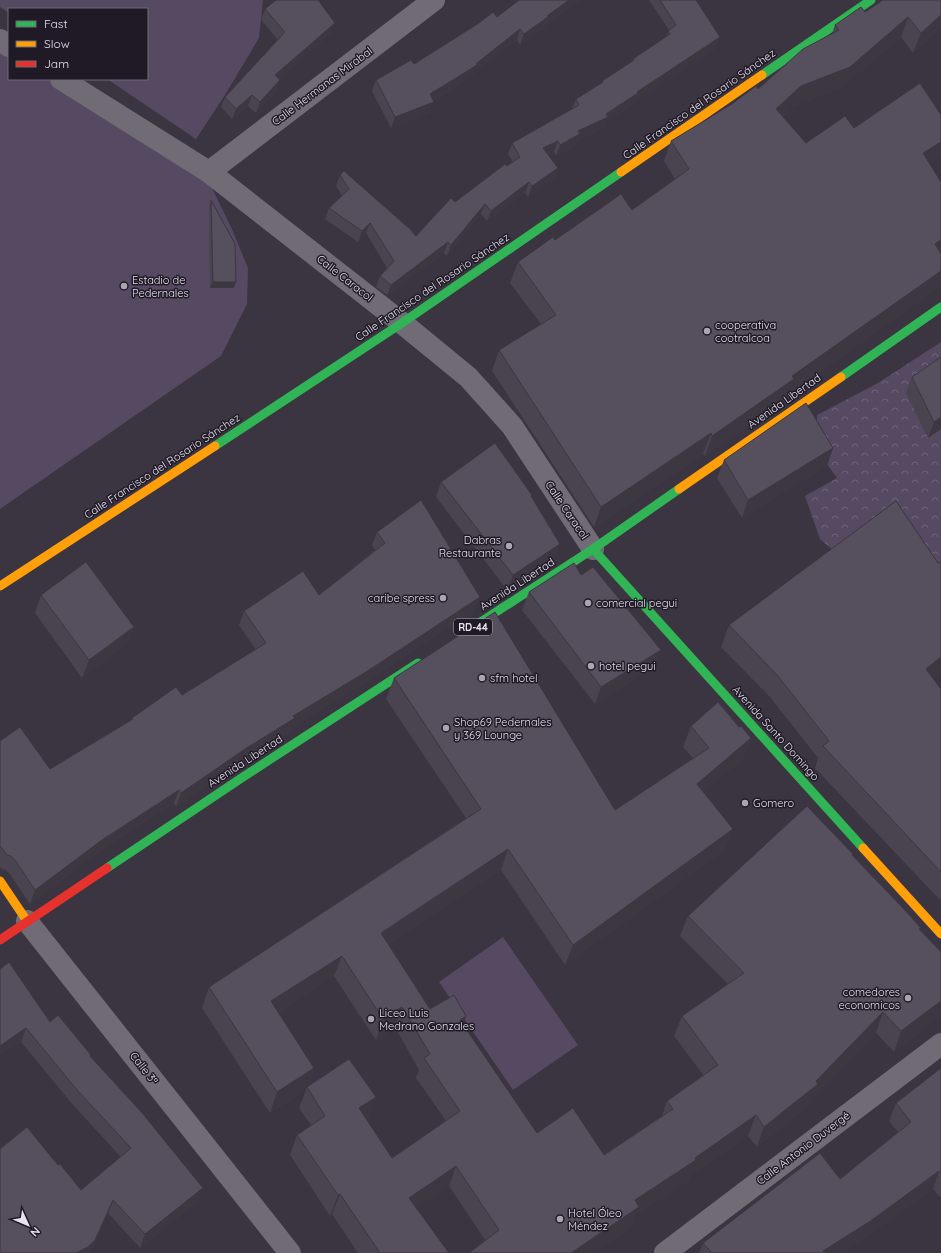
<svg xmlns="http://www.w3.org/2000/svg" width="941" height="1253" viewBox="0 0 941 1253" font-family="Quicksand,sans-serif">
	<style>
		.grass { fill: #554a61 }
		.forest { fill: url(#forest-crowns) }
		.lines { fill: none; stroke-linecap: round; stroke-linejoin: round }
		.street { stroke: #706b75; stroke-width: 22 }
		.fast { stroke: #30b455; stroke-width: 9 }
		.slow { stroke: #ff9f0a; stroke-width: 9 }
		.jam { stroke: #e5322d; stroke-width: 9 }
		.wall { fill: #4a4450; fill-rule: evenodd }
		.shaded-wall { fill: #3c3741 }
		.building { fill: #564f5d; stroke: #3c3741 }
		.poi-dot { fill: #aba4b3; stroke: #1f1a25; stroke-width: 1.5 }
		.labels { text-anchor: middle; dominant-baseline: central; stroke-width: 3; stroke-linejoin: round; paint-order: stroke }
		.shield { fill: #1f1a25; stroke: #aca5b3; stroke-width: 1 }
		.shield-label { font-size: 10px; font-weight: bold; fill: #e8e1f0 }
		.street-label { font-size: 11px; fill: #e8e1f0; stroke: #1f1a25 }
		.poi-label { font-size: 11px; fill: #e8e1f0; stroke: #1f1a25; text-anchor: start }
	</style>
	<defs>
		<pattern id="forest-crowns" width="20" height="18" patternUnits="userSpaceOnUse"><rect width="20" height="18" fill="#554a61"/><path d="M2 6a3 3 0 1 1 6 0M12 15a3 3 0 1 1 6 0" fill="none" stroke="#6d6478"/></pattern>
	</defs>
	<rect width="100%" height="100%" fill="#3b3441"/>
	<path class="grass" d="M 0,0 L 263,0 L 259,38 L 225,95 L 196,139 L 107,79 L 147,79 L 147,9 L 9,9 L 9,13 L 0,7 Z
		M 0,48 L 9,54 L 9,79 L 47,79 L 210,184 L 231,227 L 248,268 L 247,304 L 221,356 L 0,509 Z
		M 503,937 L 578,1045 L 513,1090 L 439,982 Z"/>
	<path class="forest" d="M 941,342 L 941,571 L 841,557 L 820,539 L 805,496 L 837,478 L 817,450 L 817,415 L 878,383 Z"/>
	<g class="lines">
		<path class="street" d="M 0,40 L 9,46
			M 61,79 L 209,172 L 402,323 L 468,377 L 512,426 L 593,549
			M 209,172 L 434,0
			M 27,921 L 290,1253
			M 665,1253 L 941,1044"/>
		<path class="fast" d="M 762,75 L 871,0
			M 841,377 L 941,307
			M 215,446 L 402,323 L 621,172
			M 593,549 L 863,848
			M 470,629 L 593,549 L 679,489
			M 107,868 L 243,777 L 418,663"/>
		<path class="slow" d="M 621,172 L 762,75
			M 679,489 L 841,377
			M 0,586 L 215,446
			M 863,848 L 941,934
			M 0,881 L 27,921"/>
		<path class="jam" d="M 0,940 L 107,868"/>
	</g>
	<path class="wall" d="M 519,0 L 580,0 L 545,25 L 544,28 L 520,45 L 517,40 L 474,72 L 473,75 L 433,101 L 430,112 L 391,128 L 372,91 L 376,80 L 414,64 L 497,17 Z
		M 649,0 L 696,0 L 716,48 L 636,101 L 635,104 L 606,121 L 604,127 L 578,140 L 576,145 L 556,156 L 554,152 L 548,155 L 558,168 L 554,179 L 528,197 L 525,193 L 487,221 L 481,214 L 447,256 L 444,253 L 387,295 L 376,287 L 380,276 L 387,268 L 366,233 L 358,242 L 325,219 L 329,208 L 342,196 L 336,186 L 340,175 L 416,236 L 455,202 L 513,162 L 508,154 L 512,143 L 572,109 L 576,99 L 601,83 L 602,81 L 632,62 L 633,59 L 666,37 L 669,30 Z
		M 941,0 L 941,28 L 913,53 L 901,37 L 842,87 L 793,107 L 782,117 L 806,143 L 854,128 L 941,157 L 930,164 L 941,182 L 941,286 L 789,394 L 786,399 L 705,456 L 703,454 L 594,527 L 492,371 L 499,350 L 541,324 L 510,283 L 518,262 L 555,240 L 632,210 L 675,179 L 664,161 L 671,141 L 758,89 L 832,34 L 835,25 L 865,12 Z
		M 265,9 L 331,33 L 279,79 L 277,91 L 256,113 L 248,106 L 232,119 L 221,107 L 225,97 L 278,40 L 261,20 Z
		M 211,200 L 234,288 L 210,288 L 209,206 Z
		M 912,377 L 941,429 L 928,438 L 906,393 Z
		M 724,460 L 827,466 L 742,518 L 717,478 Z
		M 441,482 L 532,497 L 555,559 L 507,590 L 436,497 Z
		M 377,532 L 475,611 L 361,685 L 291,728 L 290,732 L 239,763 L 176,807 L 174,803 L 97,853 L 30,904 L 10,874 L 6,870 L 2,869 L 0,867 L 0,741 L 50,769 L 130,721 L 132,718 L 182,695 L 256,650 L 239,625 L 244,611 L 319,595 L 375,550 L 372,545 Z
		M 941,561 L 941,673 L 933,679 L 941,689 L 941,898 L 939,899 L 815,768 L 818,758 L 770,697 L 721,647 L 729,625 L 938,563 Z
		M 581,575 L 661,650 L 654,667 L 595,704 L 522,610 L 529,592 Z
		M 41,595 L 134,627 L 127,644 L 82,678 L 35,613 Z
		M 394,678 L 615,810 L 693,758 L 683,747 L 691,726 L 739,727 L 751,738 L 743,759 L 704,792 L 725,850 L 565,965 L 501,870 L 388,944 L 430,1009 L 463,1025 L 537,1133 L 604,1155 L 662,1116 L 667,1101 L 704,1076 L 674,1036 L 682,1016 L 728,984 L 680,936 L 688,916 L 852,856 L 941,952 L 941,1016 L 894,1052 L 876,1033 L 814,1096 L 811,1104 L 757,1147 L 748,1136 L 690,1176 L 689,1180 L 636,1215 L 632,1227 L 593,1253 L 469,1253 L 485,1240 L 449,1186 L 416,1208 L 449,1253 L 358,1253 L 332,1214 L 330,1216 L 290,1155 L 297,1135 L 311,1125 L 299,1108 L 306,1090 L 270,1113 L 202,1008 L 209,987 L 466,818 L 386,699 ZM 334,976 L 376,1040 L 395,1027 L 419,1070 L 416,1078 L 446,1121 L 392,1158 L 366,1119 L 368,1118 L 376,1097 L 308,1086 L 314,1068 L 278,1013 Z
		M 0,969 L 50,1022 L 90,1056 L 198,1201 L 140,1248 L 108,1213 L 90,1253 L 0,1253 L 58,1165 L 81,1190 L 121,1157 L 73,1105 L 21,1042 Z
		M 941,1068 L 941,1198 L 933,1189 L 862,1240 L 842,1253 L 699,1253 L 703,1243 L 840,1179 L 898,1132 L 889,1121 L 896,1103 Z"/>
	<path class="shaded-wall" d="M 569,0 L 580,0 L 545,25 L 544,28 L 520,45 L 524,34 L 547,16 Z
		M 941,15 L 941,28 L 913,53 L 921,33 Z
		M 908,17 L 901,37 L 842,87 L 793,107 L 768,129 L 776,109 L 801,86 Z
		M 335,23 L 331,33 L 271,86 L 275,75 Z
		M 520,29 L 517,40 L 474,72 L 473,75 L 426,105 L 434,102 L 430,112 L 391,128 L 395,117 L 477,63 Z
		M 720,37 L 716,48 L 636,101 L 635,104 L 606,121 L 604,127 L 578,140 L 576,145 L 556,156 L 560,145 L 578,131 Z
		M 280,80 L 277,91 L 256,113 L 260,102 Z
		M 252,95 L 248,106 L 232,119 L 236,109 Z
		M 558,141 L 554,152 L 539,159 L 543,148 Z
		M 941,142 L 941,157 L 916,174 L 923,153 Z
		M 558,168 L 554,179 L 528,197 L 532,186 Z
		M 529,182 L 525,193 L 487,221 L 491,211 Z
		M 485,204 L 481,214 L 447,256 L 451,245 Z
		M 370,223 L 366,233 L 358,242 L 362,231 Z
		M 941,240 L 941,256 L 935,244 Z
		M 448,242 L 444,253 L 387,295 L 391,285 Z
		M 941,271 L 941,286 L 789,394 L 786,399 L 705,456 L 712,436 L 792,376 Z
		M 213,282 L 236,282 L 234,288 L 210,288 Z
		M 941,417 L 941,429 L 928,438 L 934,422 Z
		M 711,433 L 703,454 L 594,527 L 601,507 Z
		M 833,448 L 827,466 L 742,518 L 748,500 Z
		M 560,544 L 555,559 L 507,590 L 513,575 Z
		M 480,597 L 475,611 L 361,685 L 291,728 L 290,732 L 239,763 L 176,807 L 181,793 L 293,716 Z
		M 134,627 L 127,644 L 82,678 L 89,660 Z
		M 661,650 L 654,667 L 595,704 L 601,687 Z
		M 941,657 L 941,673 L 918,690 L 926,669 Z
		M 751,738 L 743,759 L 690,805 L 697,784 Z
		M 179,790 L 174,803 L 97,853 L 30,904 L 35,890 L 102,840 Z
		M 733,829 L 725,850 L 565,965 L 573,945 Z
		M 508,849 L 501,870 L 374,953 L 381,933 Z
		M 342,956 L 334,976 L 264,1022 L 271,1001 Z
		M 941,1001 L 941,1016 L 894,1052 L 901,1031 Z
		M 402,1007 L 395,1027 L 376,1040 L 383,1019 Z
		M 883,1012 L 876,1033 L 814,1096 L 811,1104 L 757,1147 L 764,1127 L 816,1081 Z
		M 466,1016 L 459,1037 L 460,1020 Z
		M 26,1028 L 21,1042 L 0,1056 L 0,1046 Z
		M 314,1068 L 307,1088 L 307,1087 L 306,1090 L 270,1113 L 277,1092 Z
		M 376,1097 L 368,1118 L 351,1129 L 359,1108 Z
		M 756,1115 L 748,1136 L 690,1176 L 689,1180 L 636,1215 L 632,1227 L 593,1253 L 571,1253 L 635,1200 Z
		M 456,1166 L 449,1186 L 402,1219 L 409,1198 Z
		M 939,1171 L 933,1189 L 862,1240 L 842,1253 L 823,1253 L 823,1251 Z
		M 203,1188 L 198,1201 L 140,1248 L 145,1234 Z
		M 340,1194 L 332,1214 L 330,1216 L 338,1195 Z
		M 113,1200 L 108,1213 L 90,1253 L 76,1253 Z"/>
	<path class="building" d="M 276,0 L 318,0 L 335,23 L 275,75 L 280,80 L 260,102 L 252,95 L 236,109 L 225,97 L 285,32 L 265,9 Z
		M 519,0 L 569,0 L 547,16 L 548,17 L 524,34 L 520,29 L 477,63 L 477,65 L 430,94 L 434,102 L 395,117 L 376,80 L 411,60 L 414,64 L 479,23 L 493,12 L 497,17 Z
		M 660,0 L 696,0 L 720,37 L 637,92 L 638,93 L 606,114 L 608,117 L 578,131 L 580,134 L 560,145 L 558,141 L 543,148 L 558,168 L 532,186 L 529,182 L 491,211 L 485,204 L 451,245 L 448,242 L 391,285 L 380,276 L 394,261 L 370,223 L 362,231 L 329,208 L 349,189 L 340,175 L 344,171 L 410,229 L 416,236 L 451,198 L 455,202 L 505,164 L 507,166 L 520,157 L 512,143 L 579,105 L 576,99 L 603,82 L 602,81 L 634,60 L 633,59 L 670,34 L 668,31 L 676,25 Z
		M 883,0 L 941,0 L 941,15 L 921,33 L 908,17 L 850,67 L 801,86 L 776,109 L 806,143 L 845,116 L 854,128 L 920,83 L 941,115 L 941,142 L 923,153 L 941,182 L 941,240 L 935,244 L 941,254 L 941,271 L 792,376 L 794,379 L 712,436 L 711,433 L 601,507 L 499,350 L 556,315 L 518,262 L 553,237 L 555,240 L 621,194 L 632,210 L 689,169 L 671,141 L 732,104 L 756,86 L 758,89 L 803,49 L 839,30 L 835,25 L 861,7 L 865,12 Z
		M 211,200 L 235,244 L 236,282 L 213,282 Z
		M 941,357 L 941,417 L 934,422 L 912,377 Z
		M 806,403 L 833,448 L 748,500 L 724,460 Z
		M 495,443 L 532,495 L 531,496 L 560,544 L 513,575 L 441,482 Z
		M 421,500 L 480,597 L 366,672 L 293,716 L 295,718 L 245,749 L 181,793 L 179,790 L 102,840 L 35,890 L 15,860 L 11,856 L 7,855 L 0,846 L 0,741 L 20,727 L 50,769 L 133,719 L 132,718 L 176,687 L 182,695 L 266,643 L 244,611 L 303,571 L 319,595 L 385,543 L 377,532 Z
		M 896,501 L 938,563 L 941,561 L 941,657 L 926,669 L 941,689 L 941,872 L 823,746 L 829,741 L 778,676 L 729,625 Z
		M 86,562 L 134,627 L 89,660 L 41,595 Z
		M 574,563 L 581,575 L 593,567 L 661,650 L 601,687 L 529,592 Z
		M 495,612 L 615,810 L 709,748 L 691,726 L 718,702 L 739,727 L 741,726 L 751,738 L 697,784 L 733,829 L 573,945 L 508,849 L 381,933 L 430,1009 L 454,995 L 466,1016 L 460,1020 L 537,1133 L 573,1108 L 604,1155 L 673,1109 L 667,1101 L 718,1065 L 682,1016 L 744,973 L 688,916 L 807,806 L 853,854 L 852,855 L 902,907 L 921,928 L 919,929 L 941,952 L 941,1001 L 901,1031 L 883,1012 L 816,1081 L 818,1084 L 764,1127 L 756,1115 L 695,1158 L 696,1160 L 635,1200 L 639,1207 L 571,1253 L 469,1253 L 499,1230 L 456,1166 L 409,1198 L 449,1253 L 380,1253 L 340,1194 L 338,1195 L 297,1135 L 325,1116 L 307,1087 L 349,1059 L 376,1097 L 359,1108 L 392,1158 L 460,1111 L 424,1058 L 430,1054 L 402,1007 L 383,1019 L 342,956 L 271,1001 L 314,1068 L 277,1092 L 209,987 L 481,809 L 394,678 Z
		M 9,962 L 50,1022 L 58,1015 L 91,1055 L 90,1056 L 143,1114 L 203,1188 L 145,1234 L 113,1200 L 95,1240 L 88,1247 L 76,1253 L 0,1253 L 0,1149 L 27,1127 L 58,1165 L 60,1164 L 81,1190 L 131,1148 L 78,1091 L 26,1028 L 0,1046 L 0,969 Z
		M 941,1068 L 941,1173 L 939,1171 L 869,1222 L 823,1251 L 825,1253 L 712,1253 L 703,1243 L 820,1153 L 840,1179 L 911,1122 L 896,1103 Z"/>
	<g class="poi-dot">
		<circle cx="124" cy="286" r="4"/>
		<circle cx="707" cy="331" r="4"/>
		<circle cx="509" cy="546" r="4"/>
		<circle cx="443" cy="598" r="4"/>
		<circle cx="588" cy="603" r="4"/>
		<circle cx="591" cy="666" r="4"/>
		<circle cx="482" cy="678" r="4"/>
		<circle cx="446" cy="728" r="4"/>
		<circle cx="745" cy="803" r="4"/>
		<circle cx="908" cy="998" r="4"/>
		<circle cx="371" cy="1019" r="4"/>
		<circle cx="560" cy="1219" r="4"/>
	</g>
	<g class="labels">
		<rect class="shield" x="454" y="619" width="38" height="16" rx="3"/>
		<g class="shield-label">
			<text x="473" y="627">RD-44</text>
		</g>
		<g class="street-label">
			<text transform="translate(322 86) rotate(-37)">Calle Hermanas Mirabal</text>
			<text transform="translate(699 104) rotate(-35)">Calle Francisco del Rosario Sánchez</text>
			<text transform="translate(345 278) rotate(38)">Calle Caracol</text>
			<text transform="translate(432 287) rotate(-34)">Calle Francisco del Rosario Sánchez</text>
			<text transform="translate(784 401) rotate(-35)">Avenida Libertad</text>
			<text transform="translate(162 466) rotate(-33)">Calle Francisco del Rosario Sánchez</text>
			<text transform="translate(567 510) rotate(56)">Calle Caracol</text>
			<text transform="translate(517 584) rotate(-33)">Avenida Libertad</text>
			<text transform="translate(776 733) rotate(48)">Avenida Santo Domingo</text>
			<text transform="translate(245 761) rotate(-33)">Avenida Libertad</text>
			<text transform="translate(144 1068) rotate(52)">Calle 3ª</text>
			<text transform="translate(803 1148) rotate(-37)">Calle Antonio Duvergé</text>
		</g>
		<g class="poi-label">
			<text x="132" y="280">Estadio de<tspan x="132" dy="13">Pedernales</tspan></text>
			<text x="715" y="325">cooperativa<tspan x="715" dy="13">cootralcoa</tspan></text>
			<text x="501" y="540" text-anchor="end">Dabras<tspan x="501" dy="13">Restaurante</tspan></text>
			<text x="435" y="598" text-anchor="end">caribe spress</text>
			<text x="596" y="603">comercial pegui</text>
			<text x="599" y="666">hotel pegui</text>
			<text x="490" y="678">sfm hotel</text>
			<text x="454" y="722">Shop69 Pedernales<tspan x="454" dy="13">y 369 Lounge</tspan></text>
			<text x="753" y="803">Gomero</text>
			<text x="900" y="992" text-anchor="end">comedores<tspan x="900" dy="13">economicos</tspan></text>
			<text x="379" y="1013">Liceo Luis<tspan x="379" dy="13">Medrano Gonzales</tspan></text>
			<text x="568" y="1213">Hotel Óleo<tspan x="568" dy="13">Méndez</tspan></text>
		</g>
	</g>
	<rect x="8" y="8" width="140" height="72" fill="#1f1a25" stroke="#6f6a76"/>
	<rect x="16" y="21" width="20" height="6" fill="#30b455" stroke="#6f6a76"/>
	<text x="44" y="28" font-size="12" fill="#e8e1f0">Fast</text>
	<rect x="16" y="41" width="20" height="6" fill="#ff9f0a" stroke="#6f6a76"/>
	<text x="44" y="48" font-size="12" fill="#e8e1f0">Slow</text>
	<rect x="16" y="61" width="20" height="6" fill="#e5322d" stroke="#6f6a76"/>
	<text x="44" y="68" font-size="12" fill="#e8e1f0">Jam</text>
	<g transform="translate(28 1225) rotate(134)" stroke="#1f1a25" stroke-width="3" paint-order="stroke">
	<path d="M0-3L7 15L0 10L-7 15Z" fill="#e8e1f0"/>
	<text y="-6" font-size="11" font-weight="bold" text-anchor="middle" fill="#e8e1f0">N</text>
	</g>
</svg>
